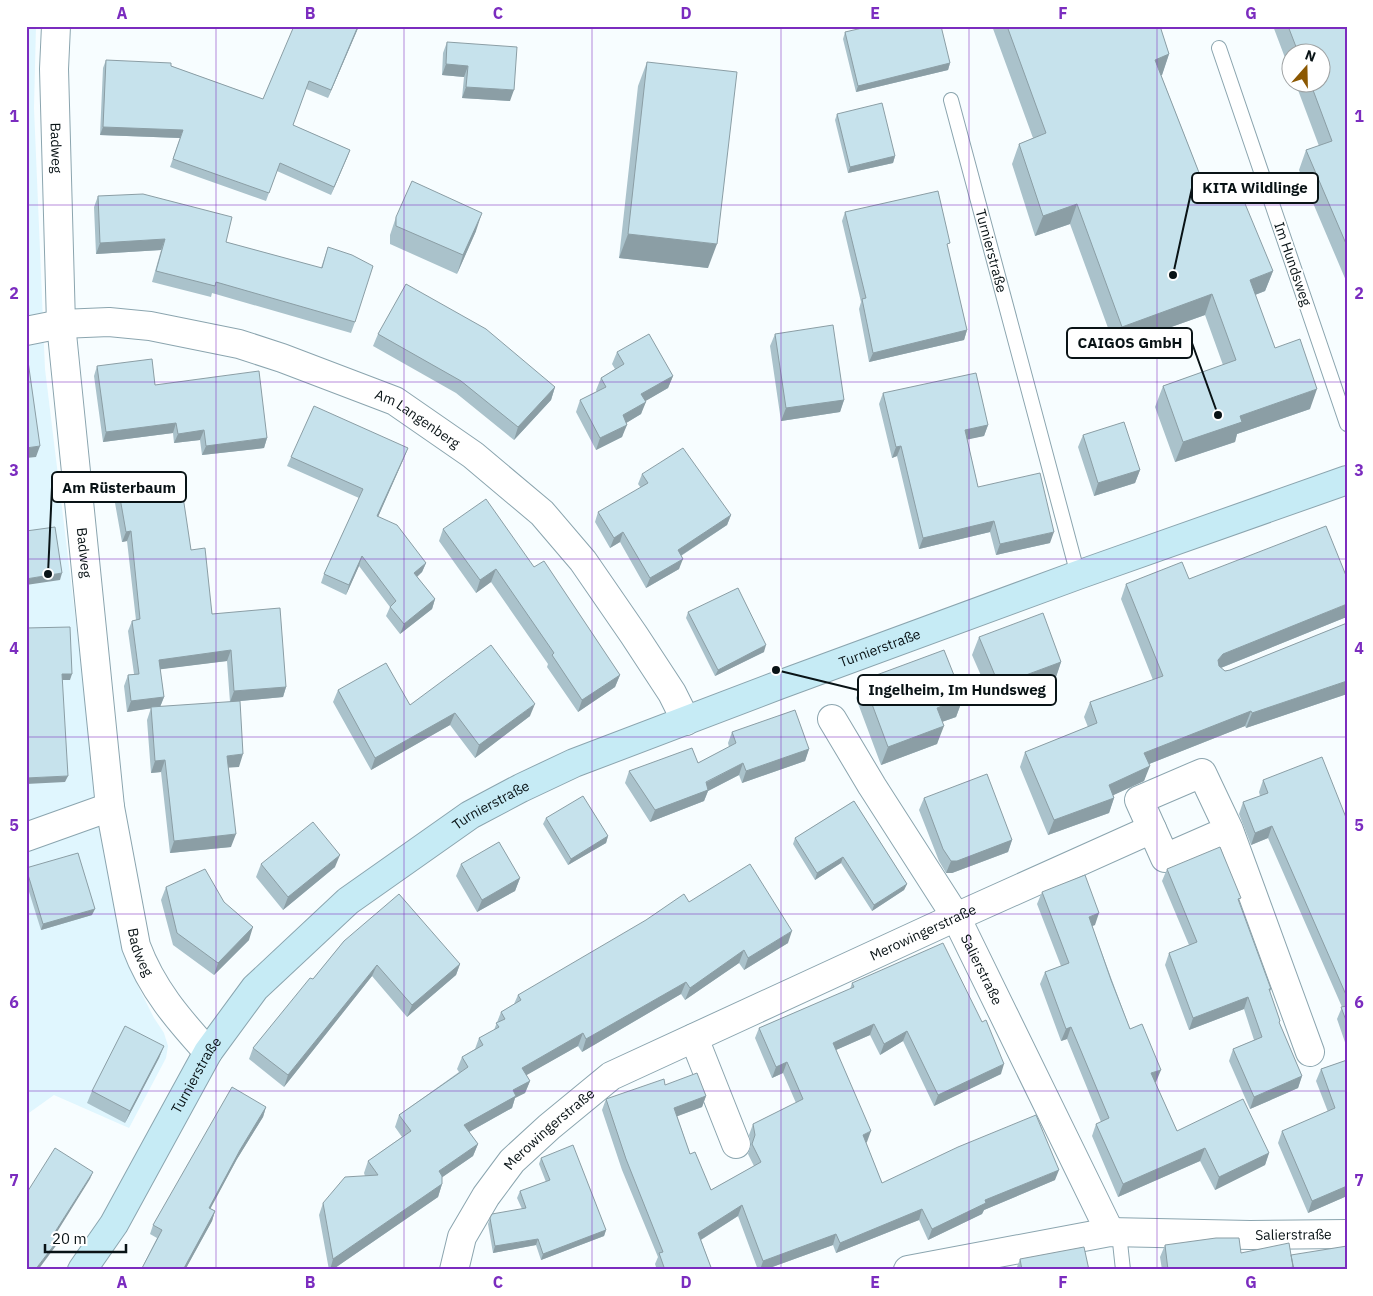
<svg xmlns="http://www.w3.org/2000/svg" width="1373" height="1296" viewBox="0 0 1373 1296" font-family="'IBM Plex Sans',sans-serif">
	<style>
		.built { fill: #e0f6fe }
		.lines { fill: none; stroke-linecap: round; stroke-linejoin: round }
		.lane-casing { stroke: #8ba5af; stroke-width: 16 }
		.street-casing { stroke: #8ba5af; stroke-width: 30 }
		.secondary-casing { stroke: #8ba5af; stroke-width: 30 }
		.lane { stroke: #fff; stroke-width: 14 }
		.street { stroke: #fff; stroke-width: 28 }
		.secondary { stroke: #c6ebf5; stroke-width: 28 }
		.wall { fill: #aac2cb }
		.shaded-wall { fill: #8b9ea5 }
		.building { fill: #c6e2ec; stroke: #8b9ea5 }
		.grid { fill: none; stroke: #7b2cbf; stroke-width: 1; stroke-opacity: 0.55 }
		.labels { text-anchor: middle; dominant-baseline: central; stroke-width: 4; stroke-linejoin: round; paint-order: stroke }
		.street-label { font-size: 14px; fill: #091316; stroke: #fff }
		.leader { fill: none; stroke: #091316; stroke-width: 2 }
		.callout-dot { fill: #091316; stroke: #fff; stroke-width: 2 }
		.callout { fill: #fff; stroke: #091316; stroke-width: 2 }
		.callout-label { font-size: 15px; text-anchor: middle; font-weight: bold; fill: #091316 }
		.neatline { fill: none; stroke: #7b2cbf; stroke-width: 2 }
		.grid-label { font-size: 16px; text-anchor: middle; font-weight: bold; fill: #7b2cbf }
	</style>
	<rect width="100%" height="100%" fill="#f7fdff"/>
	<path class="built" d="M 26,26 L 36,26 L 34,108 L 45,369 L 95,778 L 116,919 L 137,984 L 154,1018 L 164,1033 L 168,1046 L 166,1058 L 129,1128 L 54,1095 L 26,1115 Z"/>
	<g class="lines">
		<defs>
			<g id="lane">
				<path d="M 1219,48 L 1347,424"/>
				<path id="s1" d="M 951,100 L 1078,575"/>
				<path d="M 1119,1233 L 1123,1270"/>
			</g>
			<g id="street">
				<path id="s2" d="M 56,26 L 54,69 L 61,324 L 110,807 L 136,946 C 152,989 178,1019 208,1052"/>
				<path id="s3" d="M 26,331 L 61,324 L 109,322 L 150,326 L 239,344 L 282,358 L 395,401 L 473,455 L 542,513 L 583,561 L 634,635 L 672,693 L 686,721"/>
				<path id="s4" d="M 832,719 L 872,786 L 956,917 L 1110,1232"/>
				<path d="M 1229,830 L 1165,858 L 1139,800 L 1202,773 L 1229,830 L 1310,1052"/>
				<path d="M 26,837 L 110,807"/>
				<path d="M 694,1038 L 736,1144"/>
				<path id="s5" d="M 454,1270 L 462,1237 L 486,1196 L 512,1161 L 549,1127 L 611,1076 L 956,917 L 1152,829"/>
				<path id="s6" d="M 908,1270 L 1110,1232 L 1250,1235 L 1347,1234"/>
			</g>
			<g id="secondary">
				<path id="s7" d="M 82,1270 L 114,1224 L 208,1052 L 255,988 L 348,901 L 470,815 L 521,788 L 574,763 L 779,685 L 1078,575 L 1347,480"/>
			</g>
		</defs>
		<use href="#lane" class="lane-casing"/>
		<use href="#street" class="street-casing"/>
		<use href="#secondary" class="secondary-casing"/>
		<use href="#lane" class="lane"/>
		<use href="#street" class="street"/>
		<use href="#secondary" class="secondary"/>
	</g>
	<path class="wall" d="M 359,26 L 328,98 L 306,89 L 293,125 L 350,150 L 331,195 L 277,171 L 266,201 L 170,167 L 180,138 L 100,135 L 103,68 L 106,60 L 171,66 L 263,99 Z
		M 992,26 L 1160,26 L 1169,54 L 1162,75 L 1161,75 L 1207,193 L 1273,271 L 1265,291 L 1255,295 L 1275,348 L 1310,409 L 1237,434 L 1235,442 L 1175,462 L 1155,407 L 1163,386 L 1223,365 L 1205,315 L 1115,347 L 1070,224 L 1035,236 L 1012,164 L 1019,144 L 1033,138 Z
		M 1273,26 L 1347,26 L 1347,283 L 1299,170 L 1306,150 L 1319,146 L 1295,82 L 1320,82 L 1320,52 L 1290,52 L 1290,71 Z
		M 845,32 L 950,63 L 948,70 L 856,92 L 843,39 Z
		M 447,42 L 510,101 L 462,98 L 464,77 L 442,75 L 443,53 Z
		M 647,62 L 708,268 L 619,258 L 638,86 Z
		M 837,114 L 895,156 L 893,163 L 848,173 L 835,120 Z
		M 98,196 L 226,242 L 321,268 L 328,247 L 355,322 L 351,333 L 212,293 L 211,297 L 152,282 L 161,250 L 96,254 L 94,207 Z
		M 845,212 L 948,249 L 967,330 L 964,340 L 869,362 L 859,309 L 861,302 L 842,221 Z
		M 396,217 L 476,231 L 457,274 L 390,244 L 390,235 Z
		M 1347,283 L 1347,295 L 1345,289 Z
		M 378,334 L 555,387 L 551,400 L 514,440 L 456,393 L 373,346 Z
		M 775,334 L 844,400 L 840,412 L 781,421 L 770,346 Z
		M 617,352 L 673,376 L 668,388 L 645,401 L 641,414 L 626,423 L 622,437 L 596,450 L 576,412 L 580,400 L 597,392 L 596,390 L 601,378 L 615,369 L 612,364 Z
		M 97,366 L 155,385 L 267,438 L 264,448 L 202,455 L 200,440 L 174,443 L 173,433 L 103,442 L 94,376 Z
		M 883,393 L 988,425 L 984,436 L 967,439 L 978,487 L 1050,543 L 996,555 L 990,532 L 919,549 L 897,456 L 892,458 L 879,404 Z
		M 1083,435 L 1140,470 L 1135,483 L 1094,496 L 1078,447 Z
		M 291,457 L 404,458 L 378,517 L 426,563 L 422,572 L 417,577 L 435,599 L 432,609 L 400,634 L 386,616 L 390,607 L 359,566 L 346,595 L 321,583 L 324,574 L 359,498 L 287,466 Z
		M 642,474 L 731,515 L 727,525 L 681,556 L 679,569 L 646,588 L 620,542 L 610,548 L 595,522 L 598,512 L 641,488 L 638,484 Z
		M 119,492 L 191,550 L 212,614 L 286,687 L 283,697 L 230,702 L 227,661 L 160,669 L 164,697 L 160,707 L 239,767 L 228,767 L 231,847 L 170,853 L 161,772 L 151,773 L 147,720 L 151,708 L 127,712 L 124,686 L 128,675 L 134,674 L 128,631 L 132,621 L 136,620 L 127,541 L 122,542 L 115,503 Z
		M 443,529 L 534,567 L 620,675 L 615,687 L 578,712 L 547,667 L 548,664 L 491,582 L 476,593 L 439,541 Z
		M 1189,579 L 1344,618 L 1221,668 L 1225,671 L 1230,670 L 1347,623 L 1347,694 L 1246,728 L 1245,726 L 1149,764 L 1144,781 L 1113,795 L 1114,798 L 1109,813 L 1048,835 L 1020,767 L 1025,752 L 1088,727 L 1084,717 L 1090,702 L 1153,680 L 1121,599 L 1126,584 Z
		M 688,612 L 764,652 L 715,676 L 686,618 Z
		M 979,637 L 1061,662 L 1055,680 L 993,703 L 972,655 Z
		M 863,680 L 963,698 L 956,717 L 942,722 L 937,744 L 881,765 L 856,698 Z
		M 338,690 L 410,705 L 530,716 L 475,758 L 450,725 L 371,770 L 333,702 Z
		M 732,732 L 809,749 L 805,761 L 742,783 L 739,775 L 708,791 L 704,801 L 650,822 L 625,783 L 629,771 L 698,763 L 729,747 L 728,743 Z
		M 1263,780 L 1347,820 L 1347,1048 L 1337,1019 L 1342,1007 L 1268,838 L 1251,845 L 1239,814 L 1243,802 L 1260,796 L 1259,792 Z
		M 924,798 L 1012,840 L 1008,852 L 952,873 L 946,873 L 939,861 L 919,810 Z
		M 854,801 L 907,884 L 904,890 L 872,911 L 841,863 L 815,880 L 793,844 L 795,838 Z
		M 546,818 L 608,836 L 606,843 L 568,865 L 543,824 Z
		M 261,864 L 335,867 L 283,910 L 256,877 Z
		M 461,864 L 520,878 L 515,891 L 477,912 L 456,876 Z
		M 26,868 L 92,915 L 41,930 L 26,882 Z
		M 1167,869 L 1239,903 L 1271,989 L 1270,992 L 1280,1021 L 1279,1023 L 1302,1076 L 1298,1088 L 1250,1109 L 1229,1061 L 1233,1049 L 1254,1040 L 1244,1009 L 1189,1030 L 1165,965 L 1169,953 L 1189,945 L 1162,881 Z
		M 166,887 L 224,902 L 249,940 L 214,975 L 173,945 L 161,900 Z
		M 1042,892 L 1095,925 L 1092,926 L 1130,1029 L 1156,1082 L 1155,1082 L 1177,1131 L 1269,1153 L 1265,1165 L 1215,1190 L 1200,1161 L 1118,1197 L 1092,1136 L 1096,1124 L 1101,1122 L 1067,1039 L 1061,1041 L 1040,984 L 1045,972 L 1061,966 L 1037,904 Z
		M 689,902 L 788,943 L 744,970 L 739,963 L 685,1000 L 681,994 L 582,1052 L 578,1046 L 526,1075 L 530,1081 L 525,1093 L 515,1098 L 512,1108 L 469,1132 L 478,1144 L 473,1156 L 442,1177 L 442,1184 L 438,1197 L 332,1270 L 329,1270 L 319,1215 L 323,1203 L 365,1176 L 364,1173 L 368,1161 L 402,1137 L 395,1127 L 399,1115 L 459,1072 L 457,1069 L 462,1057 L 475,1049 L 479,1038 L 494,1030 L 501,1012 L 514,1004 L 518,995 Z
		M 344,941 L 460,964 L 456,975 L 407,1017 L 372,976 L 284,1087 L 249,1059 L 253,1048 L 313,979 Z
		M 852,983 L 1001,1074 L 934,1106 L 903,1041 L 880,1055 L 870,1035 L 836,1050 L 867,1142 L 866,1143 L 882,1183 L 1055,1180 L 984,1210 L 982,1214 L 928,1240 L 919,1220 L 836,1253 L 833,1245 L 764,1270 L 758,1270 L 738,1216 L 701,1240 L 712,1270 L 657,1270 L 655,1264 L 658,1257 L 622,1170 L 602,1110 L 606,1099 L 665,1085 L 706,1096 L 702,1107 L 677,1116 L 690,1154 L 711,1190 L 754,1166 L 748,1154 L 751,1145 L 749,1135 L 753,1124 L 796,1103 L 783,1073 L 772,1078 L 755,1038 L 759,1028 L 850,989 Z
		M 164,1046 L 159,1058 L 125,1123 L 87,1103 L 92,1091 Z
		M 1347,1060 L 1347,1196 L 1308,1213 L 1278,1143 L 1282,1131 L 1328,1112 L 1316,1081 L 1321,1069 Z
		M 266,1107 L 263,1117 L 237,1159 L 210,1208 L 215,1211 L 212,1221 L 185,1270 L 141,1270 L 157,1238 L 150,1234 L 153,1225 Z
		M 541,1158 L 606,1230 L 604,1236 L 541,1260 L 536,1245 L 493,1253 L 488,1224 L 490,1218 L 522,1209 L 517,1198 L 520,1191 L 546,1182 L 539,1164 Z
		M 1165,1245 L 1241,1253 L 1291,1256 L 1347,1270 L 1162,1270 L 1160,1257 Z
		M 1020,1259 L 1089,1270 L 1017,1270 L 1017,1267 Z"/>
	<path class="shaded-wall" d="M 358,26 L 359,26 L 328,98 L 331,90 Z
		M 1169,54 L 1162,75 L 1147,80 L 1155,60 Z
		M 950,63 L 948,70 L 856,92 L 858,86 Z
		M 446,64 L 468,66 L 464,77 L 442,75 Z
		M 466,87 L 514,90 L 510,101 L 462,98 Z
		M 103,127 L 183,130 L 180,138 L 100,135 Z
		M 350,150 L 347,158 L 331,195 L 334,187 Z
		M 895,156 L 893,163 L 848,173 L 850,167 Z
		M 1077,204 L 1070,224 L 1035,236 L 1043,216 Z
		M 482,213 L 476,231 L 457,274 L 463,255 Z
		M 628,234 L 717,244 L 708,268 L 619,258 Z
		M 165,239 L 161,250 L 96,254 L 100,243 Z
		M 1273,271 L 1265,291 L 1242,300 L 1250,280 Z
		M 1212,294 L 1205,315 L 1115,347 L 1122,327 Z
		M 967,330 L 964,340 L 869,362 L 873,353 Z
		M 673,376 L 668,388 L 637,406 L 641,394 Z
		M 555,387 L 551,400 L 514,440 L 518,427 Z
		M 1317,389 L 1310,409 L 1237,434 L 1235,442 L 1175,462 L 1183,442 L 1240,416 Z
		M 844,400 L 840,412 L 781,421 L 786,408 Z
		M 646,402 L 641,414 L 618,428 L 623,415 Z
		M 176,423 L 173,433 L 103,442 L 106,432 Z
		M 627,425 L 622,437 L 596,450 L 600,438 Z
		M 988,425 L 984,436 L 961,441 L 965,430 Z
		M 204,430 L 200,440 L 174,443 L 178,434 Z
		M 267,438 L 264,448 L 202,455 L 206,446 Z
		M 40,446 L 36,457 L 26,458 L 26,448 Z
		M 901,446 L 897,456 L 892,458 L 896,447 Z
		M 408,448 L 404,458 L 374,526 L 377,516 Z
		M 1140,470 L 1135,483 L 1094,496 L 1098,483 Z
		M 731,515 L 727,525 L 674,560 L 678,550 Z
		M 994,521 L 990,532 L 919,549 L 923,538 Z
		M 131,531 L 127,541 L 122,542 L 126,532 Z
		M 623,532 L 620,542 L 610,548 L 614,538 Z
		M 1054,532 L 1050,543 L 996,555 L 1000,544 Z
		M 362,556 L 359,566 L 346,595 L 349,585 Z
		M 683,559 L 679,569 L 646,588 L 650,578 Z
		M 426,563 L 422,572 L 411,582 L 414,573 Z
		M 496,569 L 491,582 L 476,593 L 480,580 Z
		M 62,573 L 60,580 L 26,585 L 26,579 Z
		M 435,599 L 432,609 L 400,634 L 404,624 Z
		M 1347,604 L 1347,618 L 1344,618 L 1218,669 L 1218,660 L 1223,654 Z
		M 766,645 L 764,652 L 715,676 L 718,670 Z
		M 231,650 L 227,661 L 155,670 L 159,660 Z
		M 1061,662 L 1055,680 L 993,703 L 999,685 Z
		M 62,674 L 72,674 L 70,680 L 59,680 Z
		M 620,675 L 615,687 L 578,712 L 582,700 Z
		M 1347,681 L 1347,694 L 1246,728 L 1252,713 Z
		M 286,687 L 283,697 L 230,702 L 234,691 Z
		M 164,697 L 160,707 L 127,712 L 131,701 Z
		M 963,698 L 956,717 L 930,726 L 937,708 Z
		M 535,704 L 530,716 L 475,758 L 479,745 Z
		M 1251,711 L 1245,726 L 1139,768 L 1144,753 Z
		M 455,713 L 450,725 L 371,770 L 375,758 Z
		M 944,726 L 937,744 L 881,765 L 888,747 Z
		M 809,749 L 805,761 L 742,783 L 746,771 Z
		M 243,754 L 239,767 L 223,768 L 227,756 Z
		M 165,760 L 161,772 L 151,773 L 155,761 Z
		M 743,763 L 739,775 L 708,791 L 704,801 L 650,822 L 655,810 Z
		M 1150,766 L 1144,781 L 1103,800 L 1109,785 Z
		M 68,776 L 65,782 L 26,784 L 26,778 Z
		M 1114,798 L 1109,813 L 1048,835 L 1054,820 Z
		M 1272,826 L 1268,838 L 1251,845 L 1255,833 Z
		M 236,834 L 231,847 L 170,853 L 174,841 Z
		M 608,836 L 606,843 L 568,865 L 571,859 Z
		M 1012,840 L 1008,852 L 952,873 L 946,873 L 951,861 Z
		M 340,855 L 335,867 L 283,910 L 288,897 Z
		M 843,857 L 841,863 L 815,880 L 817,873 Z
		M 520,878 L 515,891 L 477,912 L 482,900 Z
		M 907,884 L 904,890 L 872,911 L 874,905 Z
		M 95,909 L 92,915 L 41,930 L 43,924 Z
		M 1099,913 L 1095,925 L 1084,929 L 1089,917 Z
		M 253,927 L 249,940 L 214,975 L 218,963 Z
		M 792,931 L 788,943 L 744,970 L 748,958 Z
		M 744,950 L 739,963 L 685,1000 L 690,988 Z
		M 460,964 L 456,975 L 407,1017 L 412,1005 Z
		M 377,965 L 372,976 L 284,1087 L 288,1075 Z
		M 686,982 L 681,994 L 582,1052 L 586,1039 Z
		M 1248,997 L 1244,1009 L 1189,1030 L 1193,1018 Z
		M 874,1024 L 870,1035 L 829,1053 L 833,1043 Z
		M 1071,1027 L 1067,1039 L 1061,1041 L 1066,1029 Z
		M 907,1031 L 903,1041 L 880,1055 L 884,1044 Z
		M 583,1033 L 578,1046 L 518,1080 L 522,1068 Z
		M 164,1046 L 159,1058 L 125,1123 L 130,1111 Z
		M 787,1062 L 783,1073 L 772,1078 L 776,1067 Z
		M 1004,1064 L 1001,1074 L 934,1106 L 938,1095 Z
		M 1161,1070 L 1156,1082 L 1147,1086 L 1151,1073 Z
		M 1302,1076 L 1298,1088 L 1250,1109 L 1254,1097 Z
		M 530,1081 L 525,1093 L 515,1098 L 512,1108 L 460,1137 L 464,1125 L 513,1090 Z
		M 706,1096 L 702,1107 L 670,1119 L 674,1108 Z
		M 266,1107 L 263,1117 L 237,1159 L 206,1217 L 209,1208 L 240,1150 Z
		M 871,1131 L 867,1142 L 859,1146 L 863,1135 Z
		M 478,1144 L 473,1156 L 434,1183 L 439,1171 Z
		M 1205,1148 L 1200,1161 L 1118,1197 L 1123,1184 Z
		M 1269,1153 L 1265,1165 L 1215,1190 L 1219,1177 Z
		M 1059,1170 L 1055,1180 L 984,1210 L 982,1214 L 928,1240 L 932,1229 L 985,1200 Z
		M 93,1172 L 90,1179 L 52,1240 L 55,1232 Z
		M 442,1184 L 438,1197 L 332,1270 L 330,1270 L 333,1259 Z
		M 1347,1186 L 1347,1196 L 1308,1213 L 1312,1201 Z
		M 742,1205 L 738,1216 L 694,1244 L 698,1233 Z
		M 922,1209 L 919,1220 L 836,1253 L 840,1243 Z
		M 215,1211 L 212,1221 L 185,1270 L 183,1270 Z
		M 606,1230 L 604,1236 L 541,1260 L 543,1254 Z
		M 836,1234 L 833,1245 L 764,1270 L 760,1270 L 763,1261 Z
		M 61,1236 L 58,1243 L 38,1270 L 35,1270 Z
		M 538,1239 L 536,1245 L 493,1253 L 495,1246 Z
		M 1293,1267 L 1292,1270 L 1279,1270 Z"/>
	<path class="building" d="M 294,26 L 358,26 L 331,90 L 309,81 L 293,125 L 350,150 L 334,187 L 280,163 L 269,193 L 173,159 L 183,130 L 103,127 L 106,60 L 171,63 L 171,66 L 263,99 Z
		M 871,26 L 941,26 L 950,63 L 858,86 L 845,32 Z
		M 1007,26 L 1160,26 L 1169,54 L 1155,60 L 1207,193 L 1236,182 L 1273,271 L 1250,280 L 1275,348 L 1300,339 L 1317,389 L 1240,416 L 1242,422 L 1183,442 L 1163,386 L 1236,360 L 1212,294 L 1122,327 L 1077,204 L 1043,216 L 1019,144 L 1046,133 Z
		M 1288,26 L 1347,26 L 1347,246 L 1306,150 L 1332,141 L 1310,82 L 1320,82 L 1320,52 L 1298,52 Z
		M 447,42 L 517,47 L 514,90 L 466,87 L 468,66 L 446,64 Z
		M 647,62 L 737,72 L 717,244 L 628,234 Z
		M 882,103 L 895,156 L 850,167 L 837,114 Z
		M 412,181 L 482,213 L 463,255 L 396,226 L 396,217 Z
		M 938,191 L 950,243 L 947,244 L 967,330 L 873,353 L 862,299 L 866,298 L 845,212 Z
		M 143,194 L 232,217 L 226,242 L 322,268 L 328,247 L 352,255 L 373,266 L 355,322 L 216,282 L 215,286 L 156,271 L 165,239 L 100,243 L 98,196 Z
		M 406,284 L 486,329 L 555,387 L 518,427 L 461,381 L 378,334 Z
		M 833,325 L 844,400 L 786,408 L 775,334 Z
		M 649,334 L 673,376 L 641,394 L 646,402 L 623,415 L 627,425 L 600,438 L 580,400 L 606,387 L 601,378 L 624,364 L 617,352 Z
		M 26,354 L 27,354 L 40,446 L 26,448 Z
		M 152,359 L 155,385 L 259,371 L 267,438 L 206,446 L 204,430 L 178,434 L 176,423 L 106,432 L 97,366 Z
		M 976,373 L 988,425 L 965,430 L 978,487 L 1040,473 L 1054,532 L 1000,544 L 994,521 L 923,538 L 901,446 L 896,447 L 883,393 Z
		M 314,406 L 408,448 L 377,516 L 397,525 L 426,563 L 414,573 L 435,599 L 404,624 L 390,607 L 396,601 L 362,556 L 349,585 L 324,574 L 363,489 L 291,457 Z
		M 1124,422 L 1140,470 L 1098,483 L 1083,435 Z
		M 683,448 L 731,515 L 678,550 L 683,559 L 650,578 L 623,532 L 614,538 L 598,512 L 648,483 L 642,474 Z
		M 181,483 L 191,550 L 205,548 L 212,614 L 280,608 L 286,687 L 234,691 L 231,650 L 159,660 L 164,697 L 131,701 L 128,675 L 139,674 L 132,621 L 140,619 L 131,531 L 126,532 L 119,492 Z
		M 486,499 L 534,567 L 544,561 L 620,675 L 582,700 L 552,655 L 554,653 L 496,569 L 480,580 L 443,529 Z
		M 1326,526 L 1347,578 L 1347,604 L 1223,654 L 1218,660 L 1219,666 L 1225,671 L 1230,670 L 1347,623 L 1347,681 L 1252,713 L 1251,711 L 1144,753 L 1150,766 L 1109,785 L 1114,798 L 1054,820 L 1025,752 L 1097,723 L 1090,702 L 1163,676 L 1126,584 L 1182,562 L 1189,579 Z
		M 55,527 L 62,573 L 26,579 L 26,531 Z
		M 738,588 L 766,645 L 718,670 L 688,612 Z
		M 1043,613 L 1061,662 L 999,685 L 979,637 Z
		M 70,627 L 72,674 L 62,674 L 68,776 L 26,778 L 26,628 Z
		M 491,645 L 535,704 L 479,745 L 455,713 L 375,758 L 338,690 L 386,663 L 410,705 Z
		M 944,650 L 963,698 L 937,708 L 944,726 L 888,747 L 863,680 Z
		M 240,701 L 243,754 L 227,756 L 236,834 L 174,841 L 165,760 L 155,761 L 151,707 Z
		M 795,710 L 809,749 L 746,771 L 743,763 L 706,782 L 708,790 L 655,810 L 629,771 L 692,748 L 698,763 L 736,743 L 732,732 Z
		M 1322,757 L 1347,820 L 1347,997 L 1272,826 L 1255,833 L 1243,802 L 1268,793 L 1263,780 Z
		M 987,774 L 1012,840 L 957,861 L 951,861 L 943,849 L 924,798 Z
		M 583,796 L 608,836 L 571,859 L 546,818 Z
		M 854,801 L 907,884 L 874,905 L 843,857 L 817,873 L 795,838 Z
		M 313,822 L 340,855 L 288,897 L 261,864 Z
		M 499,842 L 520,878 L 482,900 L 461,864 Z
		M 1220,847 L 1241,898 L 1238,899 L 1271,989 L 1269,989 L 1280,1021 L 1279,1022 L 1302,1076 L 1254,1097 L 1233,1049 L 1262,1037 L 1248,997 L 1193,1018 L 1169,953 L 1197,942 L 1167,869 Z
		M 78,853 L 95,909 L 43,924 L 26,868 Z
		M 750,864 L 792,931 L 748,958 L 744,950 L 690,988 L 686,982 L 586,1039 L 583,1033 L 522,1068 L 530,1081 L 513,1090 L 516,1096 L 464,1125 L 478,1144 L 439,1171 L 442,1176 L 442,1184 L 333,1259 L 323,1203 L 345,1177 L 378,1175 L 368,1161 L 411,1131 L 399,1115 L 468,1067 L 462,1057 L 483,1045 L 479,1038 L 499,1027 L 496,1023 L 505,1019 L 501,1012 L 521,1000 L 518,995 L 646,920 L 684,894 L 689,902 Z
		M 205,869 L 224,902 L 253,927 L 218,963 L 177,933 L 166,887 Z
		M 1085,875 L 1099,913 L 1089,917 L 1111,980 L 1130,1029 L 1142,1024 L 1161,1070 L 1151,1073 L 1177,1131 L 1243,1099 L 1269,1153 L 1219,1177 L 1205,1148 L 1123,1184 L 1096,1124 L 1109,1118 L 1071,1027 L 1066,1029 L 1045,972 L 1069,963 L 1042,892 Z
		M 399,894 L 460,964 L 412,1005 L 377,965 L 288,1075 L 253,1048 L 310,978 L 313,979 L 344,941 Z
		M 943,943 L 982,1022 L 986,1020 L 1004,1064 L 938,1095 L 907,1031 L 884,1044 L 874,1024 L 833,1043 L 871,1131 L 863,1135 L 882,1183 L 958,1147 L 1036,1115 L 1059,1170 L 985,1200 L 986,1203 L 932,1229 L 922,1209 L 840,1243 L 836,1234 L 763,1261 L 742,1205 L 698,1233 L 712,1270 L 665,1270 L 659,1253 L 663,1252 L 626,1159 L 606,1099 L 664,1079 L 665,1085 L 697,1073 L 706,1096 L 674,1108 L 690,1154 L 695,1152 L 711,1190 L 761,1162 L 752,1144 L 755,1135 L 753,1124 L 803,1099 L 787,1062 L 776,1067 L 759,1028 L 854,987 L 852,983 Z
		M 1347,1006 L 1347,1023 L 1341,1007 Z
		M 125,1026 L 164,1046 L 130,1111 L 92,1091 Z
		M 1347,1060 L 1347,1186 L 1312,1201 L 1282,1131 L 1335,1108 L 1321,1069 Z
		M 232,1087 L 266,1107 L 240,1150 L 209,1208 L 215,1211 L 183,1270 L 141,1270 L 162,1230 L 153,1225 Z
		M 573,1145 L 606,1230 L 543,1254 L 538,1239 L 495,1246 L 490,1218 L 492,1214 L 526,1208 L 520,1191 L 550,1180 L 541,1158 Z
		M 55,1148 L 93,1172 L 55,1232 L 61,1236 L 35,1270 L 26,1270 L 26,1194 Z
		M 1216,1238 L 1239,1238 L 1241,1253 L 1289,1243 L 1293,1267 L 1279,1270 L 1168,1270 L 1165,1245 Z
		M 1347,1246 L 1347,1270 L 1294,1270 L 1291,1255 Z
		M 1084,1247 L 1089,1270 L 1022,1270 L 1020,1259 Z"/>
	<path class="grid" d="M 216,26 L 216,1270M 404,26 L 404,1270M 592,26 L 592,1270M 781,26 L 781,1270M 969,26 L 969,1270M 1157,26 L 1157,1270M 26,205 L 1347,205M 26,382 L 1347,382M 26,559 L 1347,559M 26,737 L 1347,737M 26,914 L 1347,914M 26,1091 L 1347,1091"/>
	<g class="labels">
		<g class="street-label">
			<text stroke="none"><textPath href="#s2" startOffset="122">Badweg</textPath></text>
			<text stroke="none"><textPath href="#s1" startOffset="156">Turnierstraße</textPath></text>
			<text transform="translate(1293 264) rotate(71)">Im Hundsweg</text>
			<text stroke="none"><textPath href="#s3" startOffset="410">Am Langenberg</textPath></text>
			<text stroke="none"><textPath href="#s2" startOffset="528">Badweg</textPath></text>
			<text stroke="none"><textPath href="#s7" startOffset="1051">Turnierstraße</textPath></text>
			<text stroke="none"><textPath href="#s7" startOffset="631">Turnierstraße</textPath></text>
			<text stroke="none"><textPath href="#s5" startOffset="599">Merowingerstraße</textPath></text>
			<text stroke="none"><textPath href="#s2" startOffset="932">Badweg</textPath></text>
			<text stroke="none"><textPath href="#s4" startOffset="292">Salierstraße</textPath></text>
			<text stroke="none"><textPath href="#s7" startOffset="226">Turnierstraße</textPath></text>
			<text stroke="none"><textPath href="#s5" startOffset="174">Merowingerstraße</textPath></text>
			<text stroke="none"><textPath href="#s6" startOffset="389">Salierstraße</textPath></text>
		</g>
	</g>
	<path class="leader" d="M1173 275L1192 188M1218 415L1192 343M48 574L52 487M776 670L858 690"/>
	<g class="callout-dot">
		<circle cx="1173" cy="275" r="5"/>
		<circle cx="1218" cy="415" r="5"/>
		<circle cx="48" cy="574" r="5"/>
		<circle cx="776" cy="670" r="5"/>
	</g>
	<g class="callout">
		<rect x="1192" y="173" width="126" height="30" rx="5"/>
		<rect x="1067" y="328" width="125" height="30" rx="5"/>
		<rect x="52" y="472" width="134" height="30" rx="5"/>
		<rect x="858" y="675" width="198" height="30" rx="5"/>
	</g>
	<g class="callout-label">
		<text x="1255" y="193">KITA Wildlinge</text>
		<text x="1130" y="348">CAIGOS GmbH</text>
		<text x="119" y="493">Am Rüsterbaum</text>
		<text x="957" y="695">Ingelheim, Im Hundsweg</text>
	</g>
	<rect width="1373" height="1296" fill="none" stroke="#ffffff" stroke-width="55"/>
	<g transform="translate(1306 68) rotate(20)"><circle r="24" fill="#ffffff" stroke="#9da1a2"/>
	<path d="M0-4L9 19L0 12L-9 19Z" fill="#8b5802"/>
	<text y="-8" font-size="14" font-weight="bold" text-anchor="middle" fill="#091316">N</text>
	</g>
	<path d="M45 1244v8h81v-8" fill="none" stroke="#091316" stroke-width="2.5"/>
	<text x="52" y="1244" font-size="15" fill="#091316" stroke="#ffffff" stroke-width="4" paint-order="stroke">20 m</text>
	<rect x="28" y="28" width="1318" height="1240" class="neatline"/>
	<g class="grid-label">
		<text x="122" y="19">A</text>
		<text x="310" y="19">B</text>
		<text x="498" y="19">C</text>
		<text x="686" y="19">D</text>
		<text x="875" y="19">E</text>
		<text x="1063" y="19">F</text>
		<text x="1251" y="19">G</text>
		<text x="14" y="122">1</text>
		<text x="1359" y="122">1</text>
		<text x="14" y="299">2</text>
		<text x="1359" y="299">2</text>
		<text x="14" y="476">3</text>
		<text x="1359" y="476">3</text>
		<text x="14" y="654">4</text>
		<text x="1359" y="654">4</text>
		<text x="14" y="831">5</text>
		<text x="1359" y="831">5</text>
		<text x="14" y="1008">6</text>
		<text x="1359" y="1008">6</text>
		<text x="14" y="1186">7</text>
		<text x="1359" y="1186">7</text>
		<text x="122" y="1288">A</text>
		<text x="310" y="1288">B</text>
		<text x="498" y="1288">C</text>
		<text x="686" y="1288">D</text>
		<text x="875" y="1288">E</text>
		<text x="1063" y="1288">F</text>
		<text x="1251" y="1288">G</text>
	</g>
</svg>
